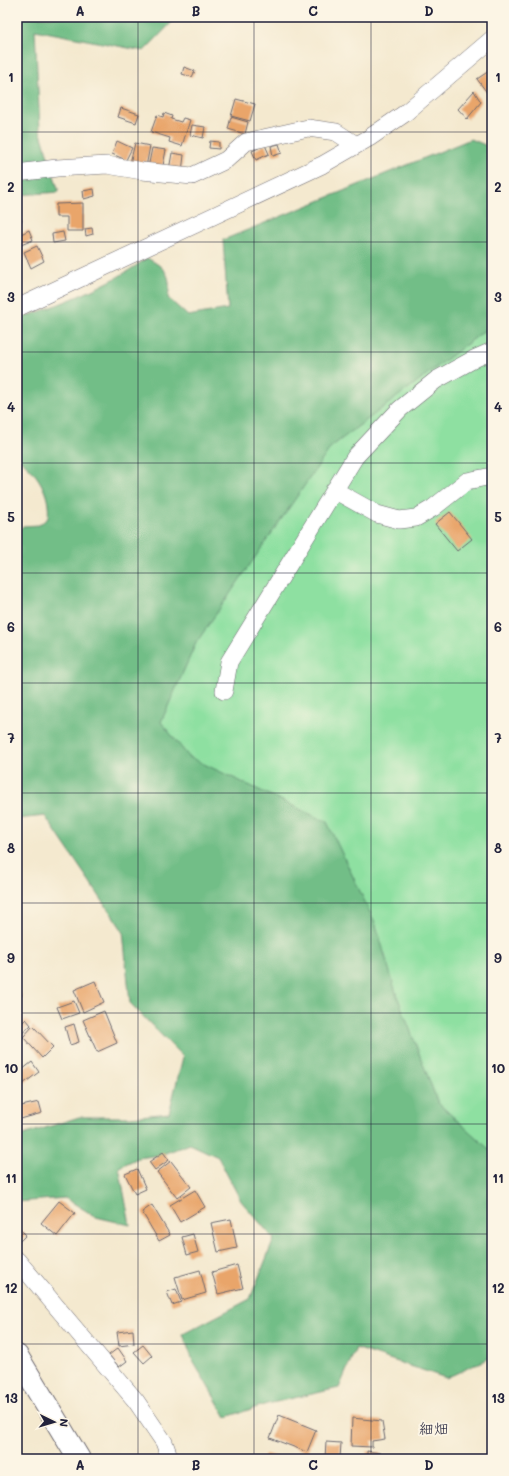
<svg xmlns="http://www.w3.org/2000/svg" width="509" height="1476" viewBox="0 0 509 1476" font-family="Mali,'Klee One',sans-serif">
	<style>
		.green { fill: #8ee0a1; stroke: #58816e }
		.forest { fill: #72be87; stroke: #4a7061 }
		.building { fill: #e9a56b }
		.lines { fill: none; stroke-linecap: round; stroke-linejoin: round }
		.minor-casing { stroke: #6c686f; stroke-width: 18 }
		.highway-casing { stroke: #6c686f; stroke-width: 24 }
		.minor { stroke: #fff; stroke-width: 17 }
		.highway { stroke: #fff; stroke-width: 22 }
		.grid { fill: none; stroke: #22223b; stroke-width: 1; stroke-opacity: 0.55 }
		.labels { text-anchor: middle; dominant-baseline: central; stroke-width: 4; stroke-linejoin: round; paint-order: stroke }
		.neighbourhood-label { font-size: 15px; fill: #22223b; stroke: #fcf5e5 }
		.neatline { fill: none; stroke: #22223b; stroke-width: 1.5 }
		.grid-label { font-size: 13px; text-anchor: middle; font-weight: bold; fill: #22223b }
	</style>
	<rect width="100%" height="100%" fill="#fcf5e5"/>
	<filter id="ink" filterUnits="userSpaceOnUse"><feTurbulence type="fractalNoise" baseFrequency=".025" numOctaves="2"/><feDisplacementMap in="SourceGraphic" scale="8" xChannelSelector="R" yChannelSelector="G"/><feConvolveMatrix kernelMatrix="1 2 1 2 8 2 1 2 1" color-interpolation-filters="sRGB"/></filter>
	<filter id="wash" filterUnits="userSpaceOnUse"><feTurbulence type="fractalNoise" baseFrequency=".012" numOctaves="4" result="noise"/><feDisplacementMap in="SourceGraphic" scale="16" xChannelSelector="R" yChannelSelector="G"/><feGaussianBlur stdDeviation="0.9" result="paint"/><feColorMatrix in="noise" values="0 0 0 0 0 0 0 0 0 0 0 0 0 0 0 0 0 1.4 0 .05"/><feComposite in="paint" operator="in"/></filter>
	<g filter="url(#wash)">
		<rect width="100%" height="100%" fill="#f4e9cf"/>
		<path class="green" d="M 492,179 L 492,1350 L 96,716 Z"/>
		<path class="forest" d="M 17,17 L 177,17 L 144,51 L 35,30 L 40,130 L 59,192 L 18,195 L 17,194 Z
			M 471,139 L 492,148 L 492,325 L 331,447 L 196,643 L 161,722 L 189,757 L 327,822 L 376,925 L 396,993 L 438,1103 L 492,1152 L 492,1357 L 446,1378 L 356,1348 L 339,1388 L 267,1404 L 226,1417 L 193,1361 L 183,1334 L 250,1299 L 274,1239 L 241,1201 L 218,1157 L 190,1144 L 160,1155 L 138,1158 L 119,1167 L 130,1225 L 96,1217 L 65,1198 L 17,1202 L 17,1137 L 79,1117 L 131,1117 L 169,1113 L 183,1057 L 130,1003 L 123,931 L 45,816 L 17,819 L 17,532 L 23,526 L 39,525 L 48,518 C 51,494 37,471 17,458 L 17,320 C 62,303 108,287 147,258 C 166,268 172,275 168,298 L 188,316 L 228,309 L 223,240 Z"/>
		<g id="blocks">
			<path class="building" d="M 184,67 L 195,71 L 192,77 L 182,74 Z
				M 492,69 L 492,92 L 488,94 L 477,79 Z
				M 474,91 L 481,102 L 467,119 L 458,109 Z
				M 236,99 L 255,104 L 250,121 L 231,116 Z
				M 121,108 L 139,114 L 136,123 L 118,117 Z
				M 164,113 L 172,116 L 171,119 L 181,122 L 183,118 L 190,120 L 182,146 L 169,142 L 170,138 L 151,132 L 157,115 L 163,117 Z
				M 231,117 L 248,122 L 245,134 L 228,129 Z
				M 192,125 L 205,127 L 203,138 L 190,135 Z
				M 117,141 L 132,148 L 126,160 L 112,154 Z
				M 210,141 L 219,142 L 219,149 L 209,148 Z
				M 135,143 L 150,146 L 146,167 L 130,163 Z
				M 279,144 L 282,153 L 273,156 L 271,146 Z
				M 265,145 L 269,154 L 256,160 L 252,151 Z
				M 152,148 L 166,150 L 162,171 L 148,168 Z
				M 172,153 L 184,155 L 182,172 L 169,170 Z
				M 94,189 L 95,196 L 84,199 L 83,191 Z
				M 83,203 L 83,231 L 67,231 L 67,217 L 56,217 L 56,204 Z
				M 17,211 L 22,221 L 17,224 Z
				M 92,228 L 93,234 L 86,236 L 85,229 Z
				M 29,230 L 33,240 L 21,245 L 17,236 Z
				M 63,232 L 65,241 L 53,243 L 52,234 Z
				M 37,246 L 44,261 L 31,268 L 24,252 Z
				M 450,512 L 472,539 L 457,551 L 435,524 Z
				M 95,981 L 104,1002 L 83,1012 L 74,990 Z
				M 17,990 L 22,995 L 17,1001 Z
				M 74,1001 L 79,1013 L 62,1019 L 57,1007 Z
				M 104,1011 L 117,1043 L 97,1052 L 83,1020 Z
				M 26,1019 L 31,1025 L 17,1038 L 17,1028 Z
				M 74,1024 L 79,1042 L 70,1045 L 65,1027 Z
				M 33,1026 L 53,1047 L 42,1058 L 23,1037 Z
				M 32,1062 L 39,1072 L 23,1084 L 17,1074 Z
				M 39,1102 L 42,1113 L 17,1120 L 17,1107 Z
				M 163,1152 L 169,1160 L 155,1170 L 149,1162 Z
				M 171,1161 L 191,1187 L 177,1198 L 157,1172 Z
				M 137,1169 L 146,1189 L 135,1194 L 125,1174 Z
				M 195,1190 L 205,1207 L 180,1222 L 170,1205 Z
				M 59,1201 L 75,1213 L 57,1236 L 41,1223 Z
				M 152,1205 L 170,1235 L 159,1241 L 142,1212 Z
				M 231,1219 L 237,1248 L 218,1252 L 211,1223 Z
				M 17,1226 L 26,1235 L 17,1244 Z
				M 193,1234 L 198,1252 L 187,1255 L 182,1237 Z
				M 237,1265 L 243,1288 L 218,1294 L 212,1272 Z
				M 200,1270 L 206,1293 L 182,1300 L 175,1277 Z
				M 176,1289 L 181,1302 L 172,1305 L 167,1292 Z
				M 133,1330 L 134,1344 L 119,1346 L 117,1332 Z
				M 143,1345 L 152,1356 L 144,1363 L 134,1352 Z
				M 118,1348 L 127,1361 L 119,1367 L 109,1355 Z
				M 279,1415 L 316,1430 L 307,1452 L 270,1438 Z
				M 352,1418 L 382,1421 L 385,1439 L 372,1441 L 372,1447 L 351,1446 Z
				M 326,1442 L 341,1443 L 340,1459 L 325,1459 Z
				M 367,1451 L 380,1453 L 380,1459 L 367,1459 Z
				M 265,1454 L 278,1457 L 278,1459 L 264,1459 Z"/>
		</g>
	</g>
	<g filter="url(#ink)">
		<use href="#blocks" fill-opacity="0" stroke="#6c686f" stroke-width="1"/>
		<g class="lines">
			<defs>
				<path id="minor" d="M 17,173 L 57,168 L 107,165 L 142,171 L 192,176 L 226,160 L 246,142 L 308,128 L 336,132 L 356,145
					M 17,308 L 322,165 L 369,138 L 404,114 L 492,39
					M 334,490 L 377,514 L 399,520 L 416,518 L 433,508 L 467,481 L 492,476
					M 224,691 L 229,662 L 355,457 L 400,409 L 436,380 L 476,358 L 492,351
					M 17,1260 L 136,1401 L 164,1442 L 170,1459"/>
				<path id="highway" d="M 17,1356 L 79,1459"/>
			</defs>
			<use href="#minor" class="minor-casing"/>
			<use href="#highway" class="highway-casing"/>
			<use href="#minor" class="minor"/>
			<use href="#highway" class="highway"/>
		</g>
	</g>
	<path class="grid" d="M 138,17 L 138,1459M 254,17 L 254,1459M 371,17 L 371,1459M 17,132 L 492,132M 17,242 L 492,242M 17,352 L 492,352M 17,463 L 492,463M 17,573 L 492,573M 17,683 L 492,683M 17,793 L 492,793M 17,903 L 492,903M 17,1013 L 492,1013M 17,1124 L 492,1124M 17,1234 L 492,1234M 17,1344 L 492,1344"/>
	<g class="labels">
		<g class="neighbourhood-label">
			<text x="434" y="1428">細畑</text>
		</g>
	</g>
	<rect width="509" height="1476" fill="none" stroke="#fcf5e5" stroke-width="44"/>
	<g transform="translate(54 1422) rotate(95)" stroke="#fcf5e5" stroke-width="3" paint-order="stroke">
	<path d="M0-3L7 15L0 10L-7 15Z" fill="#22223b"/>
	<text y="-6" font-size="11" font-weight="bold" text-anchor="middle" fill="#22223b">N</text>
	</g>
	<rect x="22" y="22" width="465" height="1432" class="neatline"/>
	<g class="grid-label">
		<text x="80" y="16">A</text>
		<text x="196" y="16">B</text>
		<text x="313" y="16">C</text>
		<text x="429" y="16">D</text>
		<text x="11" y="82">1</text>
		<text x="498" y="82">1</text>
		<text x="11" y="192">2</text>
		<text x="498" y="192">2</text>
		<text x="11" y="302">3</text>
		<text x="498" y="302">3</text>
		<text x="11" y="412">4</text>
		<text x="498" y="412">4</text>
		<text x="11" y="522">5</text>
		<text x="498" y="522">5</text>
		<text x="11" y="632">6</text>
		<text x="498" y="632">6</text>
		<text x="11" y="743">7</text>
		<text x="498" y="743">7</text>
		<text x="11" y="853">8</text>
		<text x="498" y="853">8</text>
		<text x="11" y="963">9</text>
		<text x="498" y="963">9</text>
		<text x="11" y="1073">10</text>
		<text x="498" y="1073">10</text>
		<text x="11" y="1183">11</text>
		<text x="498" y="1183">11</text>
		<text x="11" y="1293">12</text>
		<text x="498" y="1293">12</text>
		<text x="11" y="1403">13</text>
		<text x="498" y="1403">13</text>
		<text x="80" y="1470">A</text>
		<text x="196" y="1470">B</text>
		<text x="313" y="1470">C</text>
		<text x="429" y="1470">D</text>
	</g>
</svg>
